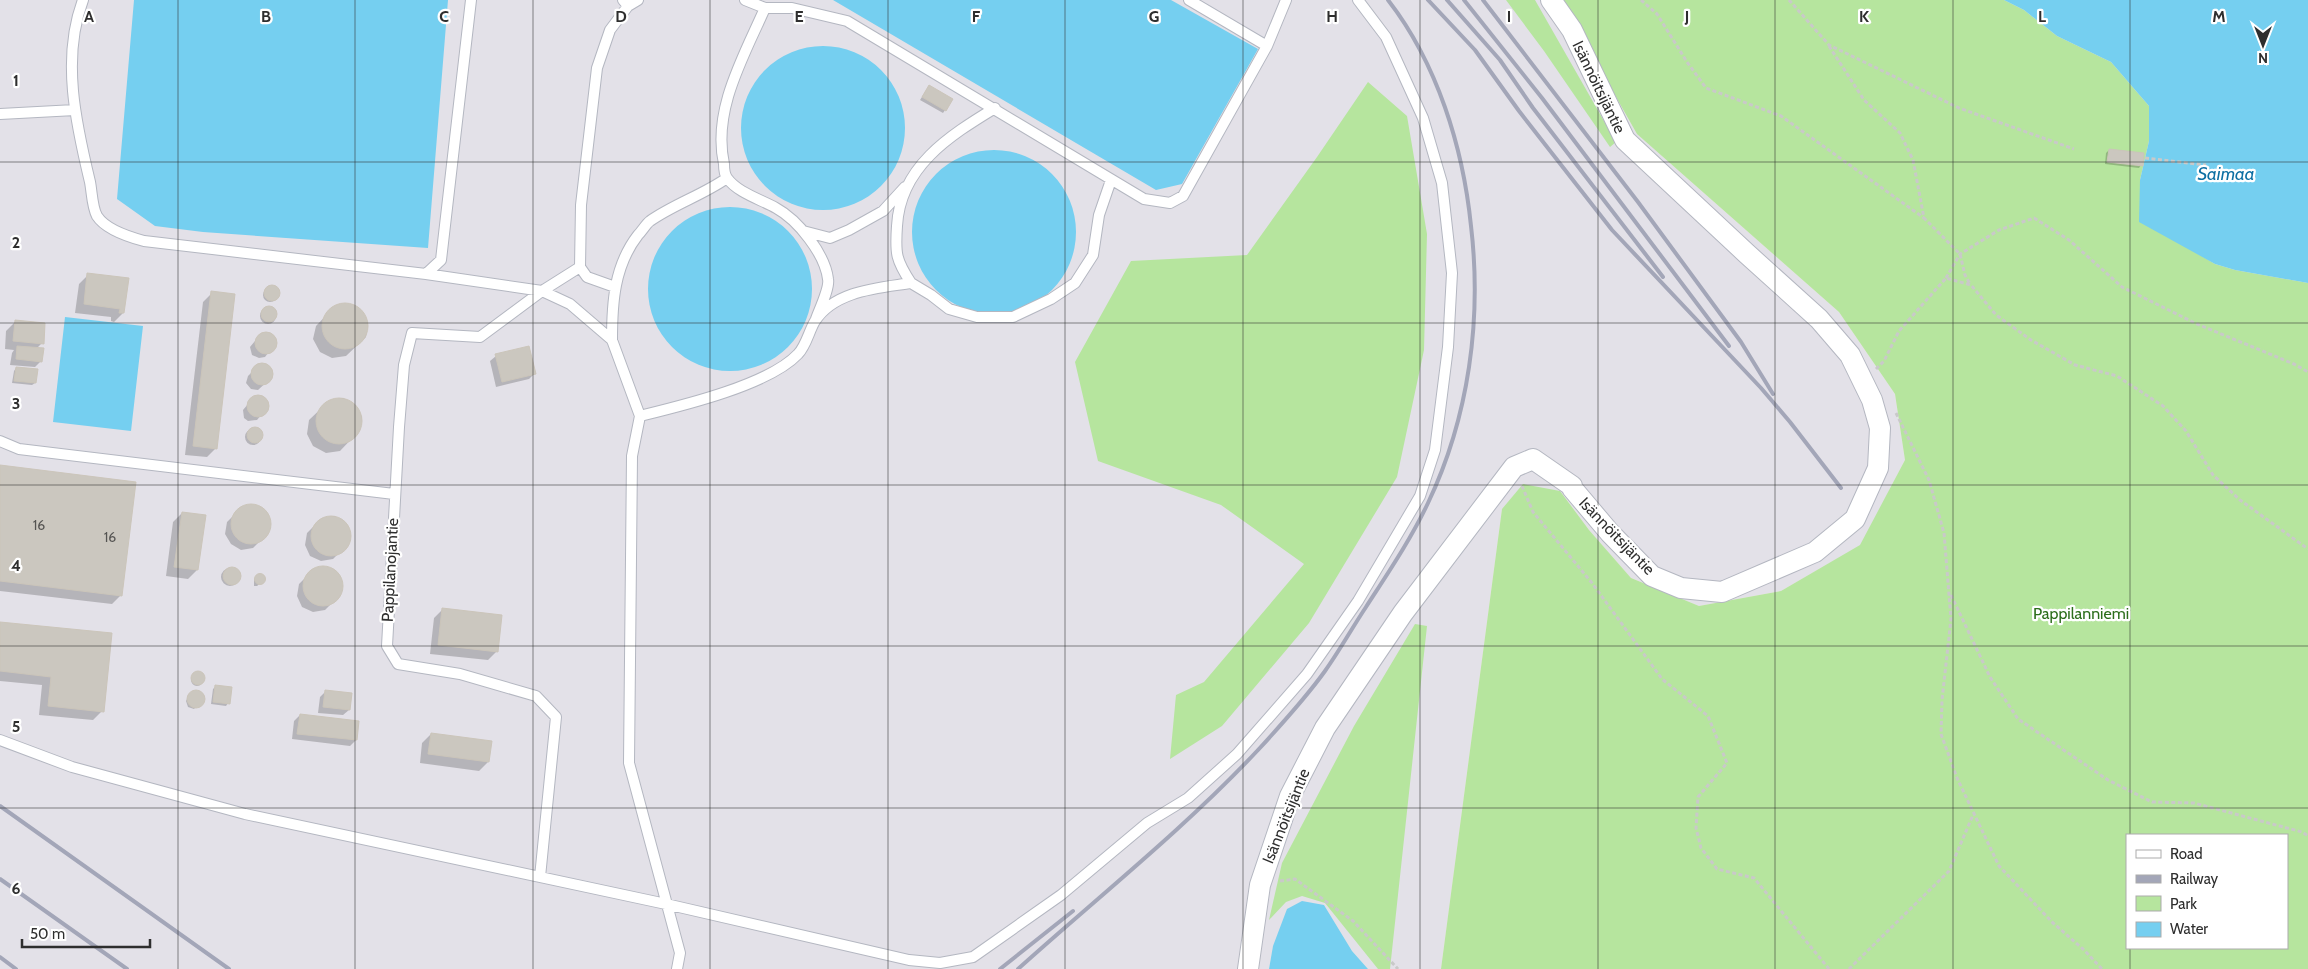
<svg xmlns="http://www.w3.org/2000/svg" width="2308" height="969" viewBox="0 0 2308 969" font-family="Cabin,sans-serif">
	<style>
		.industrial { fill: #e3e1e8 }
		.green { fill: #b6e59e; fill-rule: evenodd }
		.water { fill: #75cff0 }
		.shadow { fill: #0003 }
		.building { fill: #cbc7bf; stroke: #cbc5ba }
		.lines { fill: none; stroke-linecap: round; stroke-linejoin: round }
		.service-casing { stroke: #b4b7c1; stroke-width: 12 }
		.minor-casing { stroke: #b4b7c1; stroke-width: 22 }
		.path { stroke: #c9c9c9; stroke-width: 3; stroke-dasharray: 4 2.5; stroke-linecap: butt }
		.service { stroke: #fff; stroke-width: 10 }
		.minor { stroke: #fff; stroke-width: 20 }
		.rail { stroke: #a3a6b8; stroke-width: 4 }
		.grid { fill: none; stroke: #2e2e2e; stroke-width: 1; stroke-opacity: 0.55 }
		.labels { text-anchor: middle; dominant-baseline: central; stroke-width: 4.5; stroke-linejoin: round; paint-order: stroke }
		.number-label { font-size: 14px; fill: #555452 }
		.street-label { font-size: 16px; fill: #2e2e2e; stroke: #fff }
		.park-label { font-size: 16px; fill: #2c6e1b; stroke: #fff }
		.water-label { font-size: 18px; font-style: italic; fill: #0d6fa3; stroke: #fff }
		.grid-label { font-size: 16px; text-anchor: middle; font-weight: bold; fill: #2e2e2e; stroke: #fff; stroke-width: 4.5; stroke-linejoin: round; paint-order: stroke }
	</style>
	<rect width="100%" height="100%" fill="#efe9e1"/>
	<path class="industrial" d="M 0,0 L 1561,0 L 1637,134 L 1839,312 L 1895,394 L 1905,460 L 1861,545 L 1781,591 L 1699,606 L 1631,578 L 1589,530 L 1560,491 L 1502,509 L 1441,969 L 1368,969 L 1352,951 L 1324,905 L 1273,946 L 1269,969 L 0,969 Z"/>
	<path class="green" d="M 1506,0 L 1535,0 L 1616,142 L 1610,147 L 1544,51 Z
		M 1561,0 L 2004,0 L 2024,10 L 2057,36 L 2111,62 L 2149,106 L 2149,141 L 2140,180 L 2190,249 L 2215,264 L 2235,270 L 2308,283 L 2308,969 L 1441,969 L 1502,509 L 1523,484 L 1560,491 L 1589,530 L 1631,578 L 1699,606 L 1781,591 L 1860,545 L 1905,460 L 1895,394 L 1839,312 L 1637,134 ZM 2127,835 L 2287,835 L 2287,948 L 2127,948 Z
		M 1368,82 L 1407,116 L 1427,234 L 1424,350 L 1397,477 L 1309,623 L 1222,726 L 1170,759 L 1176,695 L 1204,682 L 1304,564 L 1221,505 L 1098,461 L 1075,362 L 1131,261 L 1247,255 L 1317,157 Z
		M 1415,624 L 1427,626 L 1390,969 L 1378,969 L 1325,903 L 1302,896 L 1286,902 L 1269,920 L 1282,863 L 1354,726 Z"/>
	<path class="water" d="M 134,0 L 448,0 L 428,248 L 203,232 L 155,226 L 117,199 Z
		M 833,0 L 1171,0 L 1258,49 L 1182,184 L 1156,190 Z
		M 2004,0 L 2308,0 L 2308,283 L 2235,270 L 2215,264 L 2139,222 L 2140,180 L 2149,141 L 2149,106 L 2111,62 L 2057,36 L 2024,10 Z
		M741 128a82 82 0 1 1 164 0a82 82 0 1 1-164 0Z
		M912 232a82 82 0 1 1 164 0a82 82 0 1 1-164 0Z
		M648 289a82 82 0 1 1 164 0a82 82 0 1 1-164 0Z
		M 65,317 L 143,326 L 131,431 L 53,422 Z
		M 1302,901 L 1324,905 L 1352,951 L 1368,969 L 1269,969 L 1273,946 L 1287,909 Z"/>
	<path class="shadow" d="M 927,89 L 952,100 L 943,113 L 920,100 Z
		M 2109,150 L 2141,165 L 2139,168 L 2105,164 L 2106,153 Z
		M 88,275 L 127,279 L 123,313 L 114,322 L 111,321 L 111,317 L 75,313 L 79,284 Z
		M263 295a7 7 0 1 1 14 0a7 7 0 1 1-14 0Z
		M 212,293 L 216,448 L 207,457 L 185,455 L 203,302 Z
		M 349,304 L 362,311 L 368,323 L 366,337 L 346,356 L 332,358 L 320,352 L 313,339 L 316,326 L 335,306 Z
		M260 316a8 8 0 1 1 16 0a8 8 0 1 1-16 0Z
		M 15,322 L 42,343 L 36,349 L 41,361 L 35,367 L 10,365 L 12,353 L 14,350 L 5,349 L 6,331 Z
		M 267,333 L 274,338 L 275,344 L 265,357 L 259,358 L 252,355 L 250,347 L 259,336 Z
		M 496,356 L 535,373 L 529,379 L 496,387 L 490,361 Z
		M 259,365 L 266,366 L 271,372 L 270,379 L 258,390 L 251,389 L 246,383 L 248,376 Z
		M 16,368 L 35,383 L 32,385 L 12,383 L 14,371 Z
		M 261,397 L 266,401 L 267,408 L 257,420 L 248,421 L 244,418 L 243,410 L 253,398 Z
		M 343,398 L 355,405 L 362,417 L 359,431 L 340,451 L 326,453 L 313,446 L 307,434 L 309,420 L 329,401 Z
		M245 437a8 8 0 1 1 16 0a8 8 0 1 1-16 0Z
		M 0,467 L 121,595 L 112,604 L 0,591 Z
		M 254,505 L 265,511 L 270,522 L 268,533 L 253,548 L 241,550 L 231,544 L 225,534 L 227,522 L 242,507 Z
		M 182,513 L 197,570 L 188,579 L 166,576 L 173,522 Z
		M 334,516 L 344,522 L 350,533 L 348,544 L 333,559 L 321,561 L 310,556 L 305,545 L 307,533 L 322,518 Z
		M 326,567 L 336,573 L 342,584 L 340,595 L 325,610 L 313,612 L 302,607 L 297,596 L 299,584 L 314,569 Z
		M221 577a9 9 0 1 1 18 0a9 9 0 1 1-18 0Z
		M 262,576 L 263,581 L 257,586 L 254,586 L 254,579 Z
		M 443,609 L 497,651 L 488,660 L 430,654 L 434,618 Z
		M 0,623 L 102,711 L 93,720 L 39,715 L 42,685 L 0,681 Z
		M191 680a6 6 0 1 1 12 0a6 6 0 1 1-12 0Z
		M 216,686 L 228,703 L 226,706 L 211,704 L 213,689 Z
		M 326,691 L 349,710 L 343,715 L 318,713 L 320,697 Z
		M 198,692 L 202,695 L 203,699 L 194,709 L 188,707 L 186,701 L 189,695 Z
		M 300,715 L 356,740 L 350,746 L 292,739 L 294,721 Z
		M 431,734 L 488,762 L 479,771 L 420,763 L 422,743 Z"/>
	<path class="building" d="M 929,85 L 953,99 L 946,111 L 922,97 Z
		M 2109,149 L 2144,153 L 2143,166 L 2107,162 Z
		M 87,273 L 129,278 L 124,313 L 119,313 L 120,309 L 84,304 Z
		M264 293a8 8 0 1 1 16 0a8 8 0 1 1-16 0Z
		M 211,291 L 235,294 L 217,449 L 193,446 Z
		M322 326a23 23 0 1 1 46 0a23 23 0 1 1-46 0Z
		M261 314a8 8 0 1 1 16 0a8 8 0 1 1-16 0Z
		M 15,320 L 45,323 L 44,344 L 13,341 Z
		M255 343a11 11 0 1 1 22 0a11 11 0 1 1-22 0Z
		M 17,346 L 44,348 L 42,362 L 16,359 Z
		M 529,346 L 536,374 L 502,382 L 495,354 Z
		M251 374a11 11 0 1 1 22 0a11 11 0 1 1-22 0Z
		M 16,367 L 38,369 L 36,383 L 14,381 Z
		M247 406a11 11 0 1 1 22 0a11 11 0 1 1-22 0Z
		M316 421a23 23 0 1 1 46 0a23 23 0 1 1-46 0Z
		M247 435a8 8 0 1 1 16 0a8 8 0 1 1-16 0Z
		M 0,465 L 136,482 L 122,596 L 0,581 Z
		M231 524a20 20 0 1 1 40 0a20 20 0 1 1-40 0Z
		M 182,512 L 206,515 L 198,570 L 174,567 Z
		M311 536a20 20 0 1 1 40 0a20 20 0 1 1-40 0Z
		M303 586a20 20 0 1 1 40 0a20 20 0 1 1-40 0Z
		M223 576a9 9 0 1 1 18 0a9 9 0 1 1-18 0Z
		M254.5 579a5.5 5.5 0 1 1 11 0a5.5 5.5 0 1 1-11 0Z
		M 442,608 L 502,615 L 498,652 L 438,645 Z
		M 0,622 L 112,633 L 104,712 L 48,706 L 51,677 L 0,671 Z
		M191 678a7 7 0 1 1 14 0a7 7 0 1 1-14 0Z
		M 215,685 L 232,687 L 230,704 L 213,702 Z
		M 325,690 L 352,693 L 350,710 L 323,707 Z
		M187 699a9 9 0 1 1 18 0a9 9 0 1 1-18 0Z
		M 300,714 L 359,721 L 357,740 L 297,734 Z
		M 431,733 L 492,741 L 489,762 L 428,754 Z"/>
	<g class="lines">
		<defs>
			<path id="service" d="M 83,0 C 61,58 76,124 90,182 C 92,192 92,207 97,216 C 106,230 129,237 144,241 L 426,274 L 441,260 L 471,0
				M 623,0 L 628,6 L 638,0
				M 745,0 L 765,8 L 792,8 L 847,21 L 1144,199 L 1170,203 L 1183,196 L 1267,46 L 1189,0
				M 765,8 C 744,56 712,110 724,164 C 724,168 725,175 727,178 C 738,193 760,199 776,208 C 798,220 825,254 828,279 C 830,288 819,310 816,319
				M 1267,46 L 1286,0
				M 0,114 L 75,110
				M 803,231 L 830,238 L 849,230 L 883,211 L 905,187
				M 426,274 L 542,291 L 570,304 L 612,340 L 640,416
				M 911,283 C 896,260 895,254 897,226 C 900,167 949,136 995,108
				M 615,287 L 587,277 L 580,267 L 581,205 L 597,68 L 610,30 L 628,6
				M 612,340 C 612,303 614,266 638,235 C 642,231 646,224 650,221 C 674,204 703,195 727,178
				M 0,441 L 19,449 L 394,494
				M 0,740 L 72,767 L 245,814 L 666,904 L 909,960 L 940,963 L 973,957 L 1061,895 L 1147,823 L 1188,798 L 1237,754 L 1307,674 L 1358,601 L 1420,496 L 1435,450 L 1448,347 L 1452,273 L 1442,183 L 1423,118 L 1386,37 L 1358,0
				M 540,877 L 556,717 L 536,696 L 460,674 L 398,664 L 387,646 L 399,427 L 404,365 L 412,333 L 480,337 L 542,291 L 580,267
				M 677,969 L 680,953 L 629,763 L 632,456 L 640,416 C 681,406 769,385 798,354 C 806,346 809,331 815,321 C 835,290 880,288 911,283 L 931,295 L 949,309 L 977,317 L 1013,317 L 1051,299 L 1075,283 L 1093,255 L 1099,215 L 1111,180"/>
			<path id="minor" d="M 1248,969 L 1260,885 L 1290,796 L 1325,728 L 1403,613 L 1514,467 L 1533,459 L 1572,486 L 1572,488 L 1610,533 L 1652,576 L 1681,588 L 1722,592 L 1815,552 L 1855,519 L 1878,468 L 1880,428 L 1872,400 L 1850,355 L 1819,319 L 1746,253 L 1625,140 L 1572,30 L 1551,0"/>
		</defs>
		<use href="#service" class="service-casing"/>
		<use href="#minor" class="minor-casing"/>
		<path class="path" d="M 1641,0 L 1657,14 L 1687,62 L 1706,88 L 1781,116 L 1924,218
			M 1789,0 L 1829,45 L 1959,108 L 2074,149
			M 1829,46 L 1864,100 L 1900,133 L 1913,160 L 1924,218 L 1960,254 L 1965,275 L 1970,284
			M 2145,158 L 2206,165
			M 1946,278 L 1960,254 L 1999,230 L 2034,218 L 2069,240 L 2122,287 L 2197,324 L 2294,364 L 2308,372
			M 1876,369 L 1884,361 L 1899,331 L 1946,278 L 1971,285 L 1996,315 L 2031,340 L 2075,365 L 2117,376 L 2163,406 L 2186,431 L 2213,475 L 2240,500 L 2308,549
			M 1896,413 L 1929,480 L 1944,533 L 1951,619 L 1942,700 L 1941,734 L 1957,778 L 1999,866 L 2052,922 L 2084,950 L 2102,969
			M 1522,486 L 1533,512 L 1592,583 L 1662,679 L 1708,716 L 1727,763 L 1698,797 L 1696,828 L 1701,848 L 1717,869 L 1754,878 L 1829,969
			M 1951,595 L 1990,677 L 2018,719 L 2108,780 L 2152,802 L 2194,803 L 2302,832 L 2308,836
			M 1280,881 L 1295,879 L 1353,921 L 1398,969
			M 1849,969 L 1949,871 L 1973,815"/>
		<use href="#service" class="service"/>
		<use href="#minor" class="minor"/>
		<path class="rail" d="M 1428,0 L 1475,50 L 1519,111 L 1612,230 L 1761,388 L 1790,422 L 1841,488
			M 1447,0 L 1500,60 L 1533,108 L 1663,277
			M 1464,0 L 1542,98 L 1729,346
			M 1483,0 L 1638,202 L 1741,342 L 1773,394
			M 0,806 L 229,969
			M 0,879 L 127,969
			M 0,957 L 16,969
			M 1000,969 L 1073,911
			M 1018,969 C 1098,897 1184,829 1258,750 C 1281,725 1305,699 1325,671 C 1340,650 1352,628 1366,607 C 1388,573 1411,539 1428,503 C 1469,417 1482,319 1471,226 C 1463,147 1437,63 1388,0"/>
	</g>
	<path class="grid" d="M 178,0 L 178,969M 355,0 L 355,969M 533,0 L 533,969M 710,0 L 710,969M 888,0 L 888,969M 1065,0 L 1065,969M 1243,0 L 1243,969M 1420,0 L 1420,969M 1598,0 L 1598,969M 1775,0 L 1775,969M 1953,0 L 1953,969M 2130,0 L 2130,835M 0,162 L 2308,162M 0,323 L 2308,323M 0,485 L 2308,485M 0,646 L 2308,646M 0,808 L 2308,808M 2130,948 L 2130,969"/>
	<g class="labels">
		<g class="number-label">
			<text x="39" y="525">16</text>
			<text x="110" y="537">16</text>
		</g>
		<g class="street-label">
			<text transform="translate(1599 87) rotate(64)">Isännöitsijäntie</text>
			<text transform="translate(1617 536) rotate(46)">Isännöitsijäntie</text>
			<text transform="translate(390 570) rotate(-87)">Pappilanojantie</text>
			<text transform="translate(1286 816) rotate(-68)">Isännöitsijäntie</text>
		</g>
		<g class="park-label">
			<text x="2081" y="613">Pappilanniemi</text>
		</g>
		<g class="water-label">
			<text x="2226" y="174">Saimaa</text>
		</g>
	</g>
	<g class="grid-label">
		<text x="89" y="22">A</text>
		<text x="266" y="22">B</text>
		<text x="444" y="22">C</text>
		<text x="621" y="22">D</text>
		<text x="799" y="22">E</text>
		<text x="976" y="22">F</text>
		<text x="1154" y="22">G</text>
		<text x="1332" y="22">H</text>
		<text x="1509" y="22">I</text>
		<text x="1687" y="22">J</text>
		<text x="1864" y="22">K</text>
		<text x="2042" y="22">L</text>
		<text x="2219" y="22">M</text>
		<text x="16" y="86">1</text>
		<text x="16" y="248">2</text>
		<text x="16" y="409">3</text>
		<text x="16" y="571">4</text>
		<text x="16" y="732">5</text>
		<text x="16" y="894">6</text>
	</g>
	<rect x="2126" y="834" width="162" height="115" fill="#ffffff" stroke="#ababab"/>
	<rect x="2136" y="850" width="25" height="8" fill="#ffffff" stroke="#ababab"/>
	<text x="2170" y="859" font-size="15" fill="#2e2e2e">Road</text>
	<rect x="2136" y="875" width="25" height="8" fill="#a3a6b8" stroke="#ababab"/>
	<text x="2170" y="884" font-size="15" fill="#2e2e2e">Railway</text>
	<rect x="2136" y="896" width="25" height="15" fill="#b6e59e" stroke="#ababab"/>
	<text x="2170" y="909" font-size="15" fill="#2e2e2e">Park</text>
	<rect x="2136" y="922" width="25" height="15" fill="#75cff0" stroke="#ababab"/>
	<text x="2170" y="934" font-size="15" fill="#2e2e2e">Water</text>
	<g transform="translate(2263 45) rotate(180)" stroke="#ffffff" stroke-width="4" paint-order="stroke">
	<path d="M0-4L9 19L0 12L-9 19Z" fill="#2e2e2e"/>
	<text y="-8" font-size="14" font-weight="bold" text-anchor="middle" fill="#2e2e2e">N</text>
	</g>
	<path d="M22 939v8h128v-8" fill="none" stroke="#2e2e2e" stroke-width="2.5"/>
	<text x="30" y="939" font-size="15" fill="#2e2e2e" stroke="#ffffff" stroke-width="4" paint-order="stroke">50 m</text>
</svg>
